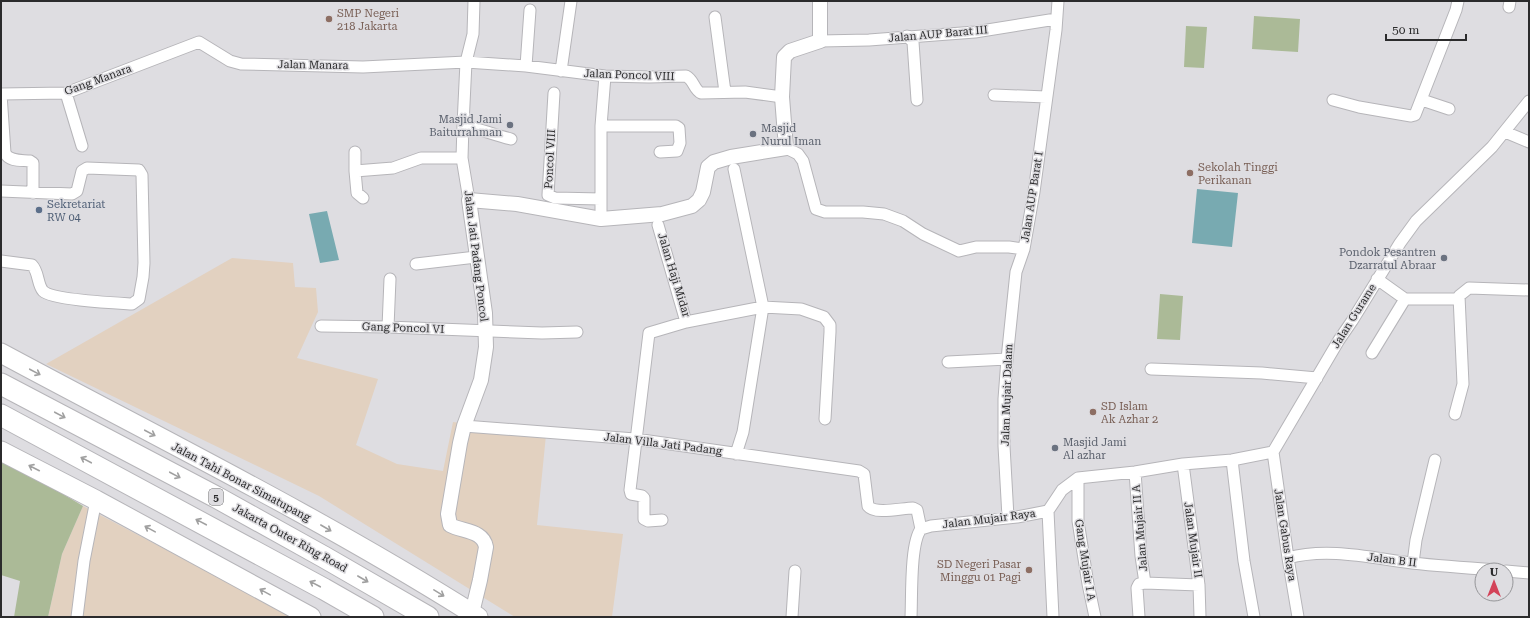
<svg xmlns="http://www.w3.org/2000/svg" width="1530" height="618" viewBox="0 0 1530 618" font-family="'Roboto Serif',serif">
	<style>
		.commercial { fill: #e2d1c0 }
		.green { fill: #abba97 }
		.water { fill: #78aab1 }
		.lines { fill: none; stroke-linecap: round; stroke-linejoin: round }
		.minor-casing { stroke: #b6b5b9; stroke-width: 13 }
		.tertiary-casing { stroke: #b6b5b9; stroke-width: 16 }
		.trunk-casing { stroke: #b6b5b9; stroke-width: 21 }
		.motorway-casing { stroke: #b6b5b9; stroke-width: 23 }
		.minor { stroke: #fff; stroke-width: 11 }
		.tertiary { stroke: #fff; stroke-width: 14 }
		.trunk { stroke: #fff; stroke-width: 19 }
		.motorway { stroke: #fff; stroke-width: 21 }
		.oneway { stroke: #a0a0a0 }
		.education-dot { fill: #8d6e63; stroke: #dedde1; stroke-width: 1.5 }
		.worship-dot { fill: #6b7280; stroke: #dedde1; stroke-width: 1.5 }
		.service-dot { fill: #5c6f8a; stroke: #dedde1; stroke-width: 1.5 }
		.labels { text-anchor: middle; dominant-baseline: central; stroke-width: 3; stroke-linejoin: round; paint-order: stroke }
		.shield { fill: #dedde1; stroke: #616062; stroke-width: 1 }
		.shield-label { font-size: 10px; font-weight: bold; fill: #2b2b2c }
		.education-label { font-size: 11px; fill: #785e54; stroke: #dedde1; text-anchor: start }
		.street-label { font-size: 11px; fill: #2b2b2c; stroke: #dedde1 }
		.worship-label { font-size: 11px; fill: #5b616d; stroke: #dedde1; text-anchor: end }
		.service-label { font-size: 11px; fill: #4e5e75; stroke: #dedde1; text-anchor: start }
	</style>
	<rect width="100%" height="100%" fill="#dedde1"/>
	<path class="commercial" d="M 232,258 L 293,263 L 295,287 L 316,288 L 318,312 L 297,358 L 378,379 L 356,445 L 397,464 L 443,471 L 453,422 L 546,435 L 537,525 L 623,534 L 612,617 L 515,617 L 319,496 L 46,364 Z
		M 83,506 L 294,617 L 48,617 L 62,554 Z"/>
	<path class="green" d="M 1254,16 L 1300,19 L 1298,52 L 1252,49 Z
		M 1186,26 L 1207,27 L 1204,68 L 1184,67 Z
		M 1160,294 L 1183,296 L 1180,340 L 1157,339 Z
		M 1,457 L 83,506 L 62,554 L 48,617 L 14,617 L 20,581 L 1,575 Z"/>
	<path class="water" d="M 1197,189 L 1238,193 L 1232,247 L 1192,243 Z
		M 327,211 L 339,260 L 320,263 L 309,214 Z"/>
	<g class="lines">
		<defs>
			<path id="minor" d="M 1509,7 L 1510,1
				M 715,17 L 725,92
				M 907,36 L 913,42 L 917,100
				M 820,41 L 869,40 L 975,32 L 1056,19
				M 526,66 L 530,10
				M 561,71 L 571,1
				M 66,93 L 82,146
				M 554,93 L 548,195 L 555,198 L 601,199
				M 1,94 L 66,93 L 199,42 L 230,61 L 241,64 L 363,67 L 466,62 L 526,66 L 605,76 L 649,77 L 686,76 C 694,80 694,90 701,93 L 745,92 L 782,97
				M 1,94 L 5,153 C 9,162 22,160 30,161 L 33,163 L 33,193
				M 994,95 L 1046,97
				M 1333,100 L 1359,107 L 1411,116 L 1415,115 L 1456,10 L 1458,1
				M 1422,100 L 1449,109
				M 463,125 C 479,129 495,135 511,139
				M 601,126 L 676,126 L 679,128 L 680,143 L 677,151 L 660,152
				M 1505,132 L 1529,142
				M 786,148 L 798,154 L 803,161 L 816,209 L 825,212 L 863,212 L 884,214 L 903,221 L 923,234 L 959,251 L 976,247 L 1009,247 L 1024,249
				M 355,152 L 355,171
				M 734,169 L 763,307 L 743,432 L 736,454
				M 1,191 L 72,194 L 77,191 L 82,171 L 87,168 L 139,170 L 142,175 L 144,263 L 143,277 L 139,299 L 132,304 C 116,303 52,300 43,291 C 37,284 39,272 32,265 L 1,261
				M 363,198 L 357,193 L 355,171 L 393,168 L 421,158 L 462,158
				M 469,200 L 462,158 L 463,125 L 466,62 L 473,34 L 474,1
				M 601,219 L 601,126 L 605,76
				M 658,225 L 686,322
				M 416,264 L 476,257
				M 1377,279 L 1405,299 L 1459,299
				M 321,326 L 388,327 L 542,333 L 577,332
				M 388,327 L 390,279
				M 1372,353 L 1405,299
				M 948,362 L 1007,359
				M 1151,369 L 1262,373 L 1317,378
				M 1455,414 L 1463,384 L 1459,296 L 1469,288 L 1529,290
				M 464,426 L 635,439 L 859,471 L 864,474 L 868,506 C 875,515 902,508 913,508 L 917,510 L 921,529
				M 1273,452 L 1339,340 L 1352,321 L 1400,243 L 1416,221 L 1492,147 L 1529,101
				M 1273,452 L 1288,558 L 1298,617
				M 1232,460 L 1244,561 L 1254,617
				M 1183,464 L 1199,585 L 1200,617
				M 1135,472 L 1141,556 L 1145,583
				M 1078,478 L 1078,521 L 1088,584 L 1095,617
				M 1048,511 L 1053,617
				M 1008,517 L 1004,446 L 1004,399 L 1007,359 L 1016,272 L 1024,249 L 1034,192 L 1056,30 L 1058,1
				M 662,520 L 648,521 L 644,519 L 644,498 L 642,496 L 631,494 L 630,490 L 649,333 L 686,322 L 763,307 L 801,309 L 824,317 L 830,325 L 830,332 L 825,419
				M 1288,558 C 1328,547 1371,558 1412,563 C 1440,566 1468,568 1497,570
				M 1413,563 L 1416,540 L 1435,460
				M 1506,571 L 1529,573
				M 77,617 L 84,561 L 96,500
				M 792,617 L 795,571
				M 911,617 C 912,597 910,543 921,529 L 931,526 L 1017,517 L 1048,511 L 1062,490 L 1078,478 L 1135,472 L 1183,464 L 1232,460 L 1273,452
				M 1139,617 L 1137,588 L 1139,584 L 1145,583 L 1199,585"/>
			<path id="tertiary" d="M 472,613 L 480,580 L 486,547 C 483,530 463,532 450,525 L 448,514 L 460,443 L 464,426 L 481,380 L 486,347 L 485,313 L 469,200 L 517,204 L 601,219 L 662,214 L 692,206 L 699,200 L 703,192 L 708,167 L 714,162 L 731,157 L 786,148 L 782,97 L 784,57 L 790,51 L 820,41 L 820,1"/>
			<path id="trunk" d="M 1,353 C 161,439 325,520 478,617
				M 1,451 L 96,500 L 311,617"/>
			<path id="motorway" d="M 1,384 L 216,497 L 324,557 L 428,617
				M 1,415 L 324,589 L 373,617"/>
		</defs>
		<use href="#minor" class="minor-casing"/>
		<use href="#tertiary" class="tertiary-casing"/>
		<use href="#trunk" class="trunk-casing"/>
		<use href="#motorway" class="motorway-casing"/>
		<use href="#minor" class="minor"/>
		<use href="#tertiary" class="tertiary"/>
		<use href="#trunk" class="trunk"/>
		<use href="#motorway" class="motorway"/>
	</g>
	<defs><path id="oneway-shaft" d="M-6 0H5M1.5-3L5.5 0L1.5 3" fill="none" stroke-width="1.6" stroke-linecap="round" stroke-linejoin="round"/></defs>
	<g class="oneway">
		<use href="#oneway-shaft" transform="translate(35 372) rotate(28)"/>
		<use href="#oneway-shaft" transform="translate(60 415) rotate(28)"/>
		<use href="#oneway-shaft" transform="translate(150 433) rotate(28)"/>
		<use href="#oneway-shaft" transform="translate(86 460) rotate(-152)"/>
		<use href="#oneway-shaft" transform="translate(34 468) rotate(-153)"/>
		<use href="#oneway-shaft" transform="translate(175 475) rotate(28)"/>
		<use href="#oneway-shaft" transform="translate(201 522) rotate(-152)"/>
		<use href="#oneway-shaft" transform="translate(326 528) rotate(30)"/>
		<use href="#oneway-shaft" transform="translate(150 529) rotate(-151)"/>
		<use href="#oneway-shaft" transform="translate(363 579) rotate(30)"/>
		<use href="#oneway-shaft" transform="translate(315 584) rotate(-152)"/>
		<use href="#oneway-shaft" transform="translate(265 592) rotate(-151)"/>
		<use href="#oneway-shaft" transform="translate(439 593) rotate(31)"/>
	</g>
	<g class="education-dot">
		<circle cx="329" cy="19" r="4"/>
		<circle cx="1190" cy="173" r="4"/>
		<circle cx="1093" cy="412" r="4"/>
		<circle cx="1029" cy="570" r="4"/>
	</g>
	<g class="worship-dot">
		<circle cx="510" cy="125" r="4"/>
		<circle cx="753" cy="134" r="4"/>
		<circle cx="1444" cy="258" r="4"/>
		<circle cx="1055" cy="448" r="4"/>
	</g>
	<circle class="service-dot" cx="39" cy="210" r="4"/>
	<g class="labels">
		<rect class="shield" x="209" y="489" width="14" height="16" rx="3"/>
		<g class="shield-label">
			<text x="216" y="497">5</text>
		</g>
		<g class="education-label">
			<text x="337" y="13">SMP Negeri<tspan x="337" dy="13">218 Jakarta</tspan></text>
			<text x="1198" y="167">Sekolah Tinggi<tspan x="1198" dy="13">Perikanan</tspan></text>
			<text x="1101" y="406">SD Islam<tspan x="1101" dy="13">Ak Azhar 2</tspan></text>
			<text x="1021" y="564" text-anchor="end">SD Negeri Pasar<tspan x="1021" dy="13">Minggu 01 Pagi</tspan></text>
		</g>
		<g class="street-label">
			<text transform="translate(938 34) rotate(-5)">Jalan AUP Barat III</text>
			<text transform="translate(313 65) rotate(1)">Jalan Manara</text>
			<text transform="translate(629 75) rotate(2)">Jalan Poncol VIII</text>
			<text transform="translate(98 80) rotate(-20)">Gang Manara</text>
			<text transform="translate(550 159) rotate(-87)">Poncol VIII</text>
			<text transform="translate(1032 197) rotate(-81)">Jalan AUP Barat I</text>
			<text transform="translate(476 256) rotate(83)">Jalan Jati Padang Poncol</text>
			<text transform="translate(674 275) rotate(73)">Jalan Haji Midar</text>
			<text transform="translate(1354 316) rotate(-58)">Jalan Gurame</text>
			<text transform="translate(403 328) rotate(2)">Gang Poncol VI</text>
			<text transform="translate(1007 395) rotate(-88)">Jalan Mujair Dalam</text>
			<text transform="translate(663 444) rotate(7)">Jalan Villa Jati Padang</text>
			<text transform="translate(241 482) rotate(28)">Jalan Tahi Bonar Simatupang</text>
			<text transform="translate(989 519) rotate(-7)">Jalan Mujair Raya</text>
			<text transform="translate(1140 528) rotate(-95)">Jalan Mujair II A</text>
			<text transform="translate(1285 535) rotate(81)">Jalan Gabus Raya</text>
			<text transform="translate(290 538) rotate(29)">Jakarta Outer Ring Road</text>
			<text transform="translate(1193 540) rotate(82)">Jalan Mujair II</text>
			<text transform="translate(1085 560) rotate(81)">Gang Mujair I A</text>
			<text transform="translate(1392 560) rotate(7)">Jalan B II</text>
		</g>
		<g class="worship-label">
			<text x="502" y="119">Masjid Jami<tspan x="502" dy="13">Baiturrahman</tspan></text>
			<text x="761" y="128" text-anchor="start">Masjid<tspan x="761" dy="13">Nurul Iman</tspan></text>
			<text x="1436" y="252">Pondok Pesantren<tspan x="1436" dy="13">Dzarratul Abraar</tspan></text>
			<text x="1063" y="442" text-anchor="start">Masjid Jami<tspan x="1063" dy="13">Al azhar</tspan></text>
		</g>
		<g class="service-label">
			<text x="47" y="204">Sekretariat<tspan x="47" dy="13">RW 04</tspan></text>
		</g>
	</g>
	<rect width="1530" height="618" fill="none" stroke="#2b2b2c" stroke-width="4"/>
	<g transform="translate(1494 582)"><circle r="19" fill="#dedde1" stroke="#969699"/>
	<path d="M0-3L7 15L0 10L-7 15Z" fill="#d34359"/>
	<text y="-6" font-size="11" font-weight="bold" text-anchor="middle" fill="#2b2b2c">U</text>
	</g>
	<path d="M1386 34v6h80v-6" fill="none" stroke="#2b2b2c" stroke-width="2"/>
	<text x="1392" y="34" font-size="12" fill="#2b2b2c" stroke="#dedde1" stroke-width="3" paint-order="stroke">50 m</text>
</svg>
